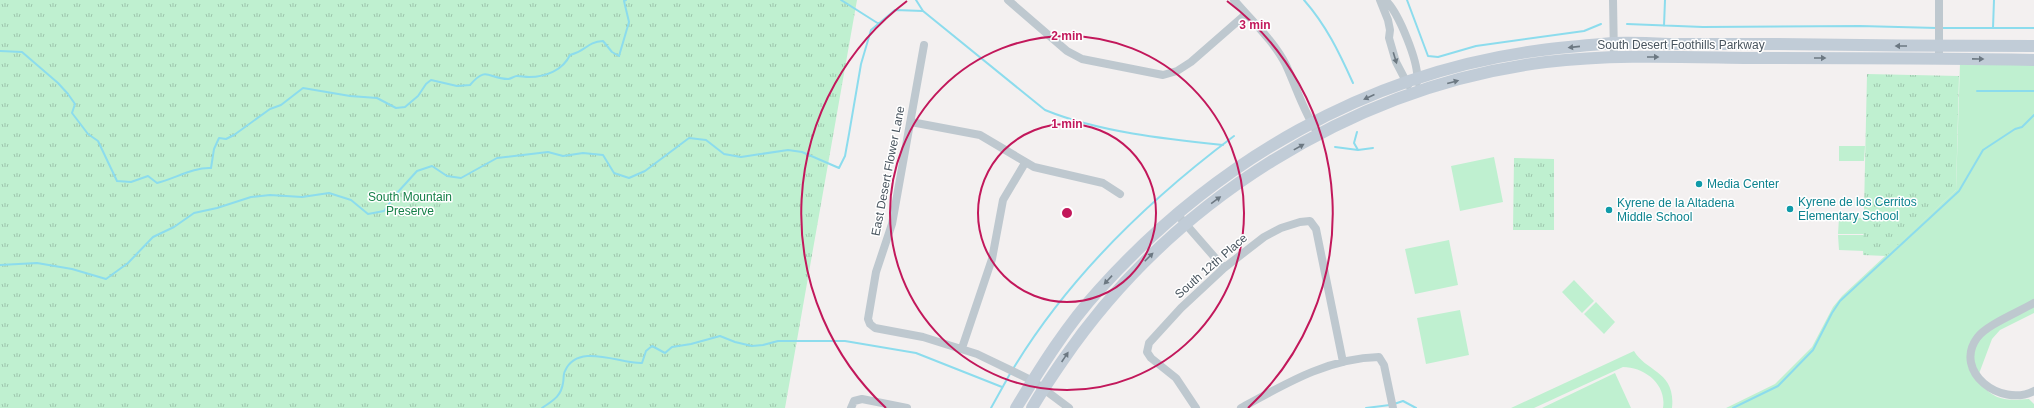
<svg xmlns="http://www.w3.org/2000/svg" width="2034" height="408" viewBox="0 0 2034 408" font-family="Arial,sans-serif">
	<style>
		.grass { fill: #bff0d0 }
		.park { fill: url(#park-tufts) }
		.lines { fill: none; stroke-linecap: round; stroke-linejoin: round }
		.stream { stroke: #8cdced; stroke-width: 2 }
		.street { stroke: #bec8cf; stroke-width: 8 }
		.secondary { stroke: #c1ccd7; stroke-width: 12 }
		.oneway { fill: #6c7882 }
		.oneway2 { fill: #6b7780 }
		.ring { fill: none; stroke: #c2185b; stroke-width: 2 }
		.culture-dot { fill: #0f9aa8; stroke: #fff; stroke-width: 1.5 }
		.labels { text-anchor: middle; dominant-baseline: central; stroke-width: 3; stroke-linejoin: round; paint-order: stroke }
		.street-label { font-size: 12px; fill: #48545e; stroke: #fff }
		.culture-label { font-size: 12px; fill: #0d838f; stroke: #fff; text-anchor: start }
		.park-label { font-size: 12px; fill: #168149; stroke: #fff }
		.centre { fill: #c2185b; stroke: #fff; stroke-width: 2 }
		.ring-label { font-size: 12px; text-anchor: middle; font-weight: bold; fill: #c2185b; stroke: #fff; stroke-width: 3; stroke-linejoin: round; paint-order: stroke }
	</style>
	<defs>
		<pattern id="park-tufts" width="24" height="20" patternUnits="userSpaceOnUse"><rect width="24" height="20" fill="#bff0d0"/><path d="M3 7l-1-3M5 7V3M7 7l1-3M15 17l-1-3M17 17v-4M19 17l1-3" fill="none" stroke="#9dc5ac"/></pattern>
	</defs>
	<rect width="100%" height="100%" fill="#f3f0f0"/>
	<path class="grass" d="M 1960,63 L 2034,63 L 2034,313 L 2000,330 L 1992,339 L 1977,379 C 1993,400 2003,401 2029,399 L 2034,404 L 2034,408 L 1726,408 L 1775,384 L 1812,347 L 1833,307 L 1842,296 L 1956,190 Z
		M 1839,146 L 1865,146 L 1864,161 L 1839,161 Z
		M 1494,157 L 1503,202 L 1460,211 L 1451,166 Z
		M 1839,218 L 1864,218 L 1864,234 L 1838,234 Z
		M 1838,235 L 1864,235 L 1864,251 L 1839,250 Z
		M 1449,240 L 1458,285 L 1415,294 L 1405,249 Z
		M 1574,280 L 1594,301 L 1582,313 L 1562,292 Z
		M 1596,302 L 1615,322 L 1604,334 L 1584,314 Z
		M 1460,310 L 1469,355 L 1426,364 L 1417,318 Z
		M 1634,351 C 1646,372 1676,371 1672,408 L 1663,408 C 1667,384 1644,367 1623,367 L 1534,408 L 1511,408 Z
		M 1615,373 L 1631,408 L 1542,408 Z"/>
	<path class="park" d="M 0,0 L 857,0 L 785,408 L 0,408 Z
		M 1867,74 L 1959,76 L 1956,190 L 1886,256 L 1863,255 Z
		M 1514,158 L 1554,159 L 1554,230 L 1513,230 Z"/>
	<g class="lines">
		<path class="stream" d="M 841,0 L 879,24
			M 916,0 L 923,11 L 1045,110 C 1099,132 1165,139 1223,145
			M 1304,0 C 1326,25 1339,52 1353,83
			M 1407,0 L 1428,56 L 1438,57 L 1476,46 L 1584,31 L 1601,24
			M 1627,24 L 1703,27 L 1860,26 L 1937,28
			M 1664,26 L 1665,0
			M 1941,28 L 2034,28
			M 1993,28 L 1994,0
			M 0,51 L 22,52 L 58,83 L 68,94 L 75,104 L 72,113 L 88,134 L 98,141 L 117,181 L 131,182 L 148,176 L 157,183 C 174,179 194,167 211,168 L 214,149 L 219,138 L 226,139 L 234,135 L 270,109 L 281,105 L 303,88 L 350,96 L 377,98 L 396,108 L 405,107 L 418,96 L 426,84 L 431,80 L 457,86 L 470,85 C 487,65 488,79 508,79 C 511,79 514,76 517,76 C 521,76 525,77 529,77 C 546,77 563,70 570,55 C 587,51 586,42 603,41 L 612,52 L 619,56 L 629,22 L 624,1 L 626,0
			M 1977,91 L 2034,91
			M 1357,132 L 1354,143 L 1358,150
			M 1335,147 L 1358,150 L 1373,148
			M 0,265 L 37,263 L 72,269 L 106,279 L 128,263 L 153,237 L 174,227 L 194,213 L 217,208 L 251,197 L 270,195 L 302,197 L 329,193 L 351,200 L 368,214 L 384,211 L 397,193 L 417,171 L 432,166 L 447,176 L 461,178 L 497,158 L 548,152 L 563,156 L 583,153 L 603,155 L 614,173 L 629,178 L 645,171 L 689,138 L 706,140 L 724,154 L 741,157 L 788,150 L 802,152 L 839,168 L 845,156 L 849,134 L 861,64 L 871,30 L 895,10 L 923,11
			M 1013,369 C 1068,278 1150,199 1234,136
			M 1394,404 L 1403,401 L 1416,408
			M 542,408 C 552,401 561,397 563,383 C 564,380 563,374 565,371 C 578,342 620,364 642,363 L 646,351 L 652,346 L 665,353 L 672,347 L 691,344 L 720,336 L 735,342 L 752,346 L 763,345 L 778,341 L 845,341 L 916,353 L 1002,387
			M 991,408 L 1011,372
			M 1366,408 L 1390,405
			M 1733,408 L 1778,386 L 1813,350 L 1832,313 L 1840,301 L 1959,191 L 1983,150 L 2015,129 L 2022,127 L 2034,115"/>
		<path class="street" d="M 1008,0 L 1067,51 L 1082,59 L 1163,75 L 1177,71 L 1191,62 L 1246,14
			M 1234,0 C 1251,20 1274,41 1286,65 C 1297,89 1304,113 1319,135
			M 1380,0 L 1388,20 L 1390,30 L 1389,38 L 1396,62 L 1408,85
			M 1385,0 C 1398,11 1420,64 1417,82
			M 1613,0 L 1614,57
			M 1939,0 L 1939,58
			M 924,45 L 892,224 L 876,272 L 868,319 L 870,324 L 875,328 L 923,337 L 977,354 L 1033,381 L 1069,408
			M 911,122 L 980,135 L 1034,167 L 1103,183 L 1120,194
			M 1176,213 L 1224,268
			M 2034,303 C 2019,312 1986,325 1977,338 C 1953,371 2000,408 2034,391
			M 962,348 L 992,259 L 1003,200 L 1025,163
			M 851,408 L 854,401 L 862,399 L 907,408
			M 1196,408 L 1176,378 L 1151,358 L 1147,352 L 1149,343 L 1181,308 L 1224,268 L 1264,237 L 1281,228 L 1300,222 L 1310,221 L 1316,229 L 1343,362
			M 1241,408 C 1285,384 1328,358 1379,357 L 1384,365 L 1393,408"/>
		<path class="secondary" d="M 1016,408 C 1041,367 1067,325 1099,290 C 1215,161 1369,72 1542,50 C 1565,47 1589,45 1612,43 C 1631,42 1650,43 1669,44 C 1702,44 1735,44 1768,44 C 1857,45 1945,46 2034,46
			M 1032,408 C 1041,392 1052,376 1063,360 C 1172,201 1353,86 1546,62 C 1614,54 1682,57 1750,58 C 1845,58 1939,58 2034,60"/>
	</g>
	<defs><path id="oneway-solid" d="M-6-.8H1V-3.2L6.5 0L1 3.2V.8H-6Z"/></defs>
	<g class="oneway">
		<use href="#oneway-solid" transform="translate(1901 46) rotate(180)"/>
		<use href="#oneway-solid" transform="translate(1574 47) rotate(174)"/>
		<use href="#oneway-solid" transform="translate(1653 57)"/>
		<use href="#oneway-solid" transform="translate(1820 58)"/>
		<use href="#oneway-solid" transform="translate(1978 59) rotate(1)"/>
		<use href="#oneway-solid" transform="translate(1453 82) rotate(-15)"/>
		<use href="#oneway-solid" transform="translate(1369 97) rotate(156)"/>
		<use href="#oneway-solid" transform="translate(1299 147) rotate(-29)"/>
		<use href="#oneway-solid" transform="translate(1216 200) rotate(-36)"/>
		<use href="#oneway-solid" transform="translate(1149 257) rotate(-45)"/>
		<use href="#oneway-solid" transform="translate(1108 280) rotate(133)"/>
		<use href="#oneway-solid" transform="translate(1065 357) rotate(-56)"/>
	</g>
	<use class="oneway2" href="#oneway-solid" transform="translate(1395 58) rotate(73)"/>
	<g class="ring">
		<circle cx="1067" cy="213" r="89"/>
		<circle cx="1067" cy="213" r="177"/>
		<path d="M886 408A266 266 0 0 1 907 1M1227 1A266 266 0 0 1 1248 408"/>
	</g>
	<g class="culture-dot">
		<circle cx="1699" cy="184" r="4"/>
		<circle cx="1790" cy="209" r="4"/>
		<circle cx="1609" cy="210" r="4"/>
	</g>
	<g class="labels">
		<g class="street-label">
			<text x="1681" y="45">South Desert Foothills Parkway</text>
			<text transform="translate(888 171) rotate(-79)">East Desert Flower Lane</text>
			<text transform="translate(1211 266) rotate(-41)">South 12th Place</text>
		</g>
		<g class="culture-label">
			<text x="1707" y="184">Media Center</text>
			<text x="1798" y="202">Kyrene de los Cerritos<tspan x="1798" dy="14">Elementary School</tspan></text>
			<text x="1617" y="203">Kyrene de la Altadena<tspan x="1617" dy="14">Middle School</tspan></text>
		</g>
		<g class="park-label">
			<text x="410" y="197">South Mountain<tspan x="410" dy="14">Preserve</tspan></text>
		</g>
	</g>
	<circle cx="1067" cy="213" r="6" class="centre"/>
	<g class="ring-label">
		<text x="1255" y="29">3 min</text>
		<text x="1067" y="40">2 min</text>
		<text x="1067" y="128">1 min</text>
	</g>
</svg>
